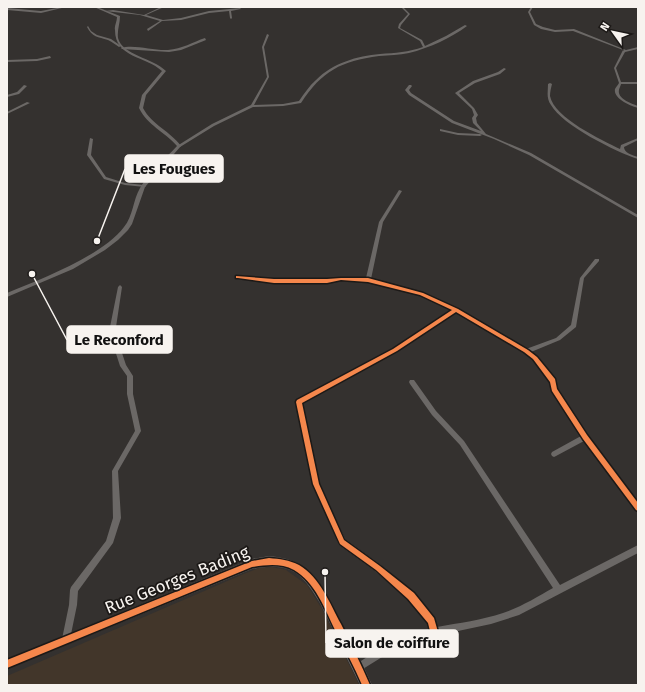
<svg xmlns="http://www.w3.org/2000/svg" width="645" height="692" viewBox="0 0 645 692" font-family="'Fira Sans',sans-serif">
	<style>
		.education { fill: #42362a }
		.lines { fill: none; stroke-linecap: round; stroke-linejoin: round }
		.street { fill: #6b6866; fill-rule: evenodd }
		.secondary { fill: #6b6866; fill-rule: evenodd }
		.cycleway-casing { stroke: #1c1917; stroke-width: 3 }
		.cycleway { fill: #f5874c; fill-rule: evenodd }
		.labels { text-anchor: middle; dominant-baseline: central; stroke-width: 3.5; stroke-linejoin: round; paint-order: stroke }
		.near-street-label { font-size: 17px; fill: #f7f3ef; stroke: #1c1917 }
		.leader { fill: none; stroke: #f7f3ef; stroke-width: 1.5 }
		.callout-dot { fill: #f7f3ef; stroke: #1c1917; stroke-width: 1.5 }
		.callout { fill: #f7f3ef; stroke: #f7f3ef; stroke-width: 1.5 }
		.callout-label { font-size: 15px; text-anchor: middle; font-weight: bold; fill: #111 }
	</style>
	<rect width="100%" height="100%" fill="#34312f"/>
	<path class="education" d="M 272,567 L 286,570 L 307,585 L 322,609 L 359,685 L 7,685 L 7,676 L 246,573 L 259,568 Z"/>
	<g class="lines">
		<path class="street" d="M 62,7 L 66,7 L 41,13 L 7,10 L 7,8 L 41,11 Z
			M 161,7 L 164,7 L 146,15 L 163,20 L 181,18 L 209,11 L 240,8 L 241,9 L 231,11 L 232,18 L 231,19 L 230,18 L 229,11 L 209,13 L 181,20 L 162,21 L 148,31 L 147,29 L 160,21 L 140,15 L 105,11 L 113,10 L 144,15 Z
			M 401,7 L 403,7 L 410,14 L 401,25 L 400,28 L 422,40 L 425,46 L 446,36 L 465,25 L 467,26 C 451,38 429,48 409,53 C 399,55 389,55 379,56 C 341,61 322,71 301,103 L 283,106 L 253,107 L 214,126 L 180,147 L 177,146 L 212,124 L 251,105 L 267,77 L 262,47 L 267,34 L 269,35 L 264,47 L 269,77 L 254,105 L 283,104 L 299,101 C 304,94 309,86 316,80 C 333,63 357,56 380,54 C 395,53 409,52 423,47 L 420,41 L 398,28 L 399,24 L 408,14 Z
			M 531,7 L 533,7 L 530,12 L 536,24 L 543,27 L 555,30 L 574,29 L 626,50 L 638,47 L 638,49 L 625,52 L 616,68 L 621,82 L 638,82 L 638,84 L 621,84 C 621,85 619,89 619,90 C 617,99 632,104 638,106 L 638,108 C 631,106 613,99 615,89 C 616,87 618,85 619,83 L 614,68 L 623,50 L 573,31 L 555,32 L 541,29 L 534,25 L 528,12 Z
			M 88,26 L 91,31 L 97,35 L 111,39 L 121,46 L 119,47 C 115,44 112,42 108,40 C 98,37 92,37 87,27 Z
			M 205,38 L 206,40 L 181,50 L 169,52 L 122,49 L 121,48 C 134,44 154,51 168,50 C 182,49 193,42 205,38 Z
			M 50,56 L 51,58 L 37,61 L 7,62 L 7,60 L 37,59 Z
			M 504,68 L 506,69 L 500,74 L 475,83 L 459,93 L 474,108 L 478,115 L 476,118 L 477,123 L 486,134 L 531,153 L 638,215 L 638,218 L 529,155 L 494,139 L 452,123 L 409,95 L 405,90 L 409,85 L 411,85 L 412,86 L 409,90 L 411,93 L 454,121 L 481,131 L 473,123 L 472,118 L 474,115 L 472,109 L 455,93 L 473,81 L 498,72 Z
			M 550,83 L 552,84 C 551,88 550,92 550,96 C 554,118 602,140 620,149 L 621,145 L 638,138 L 638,140 L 624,147 C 624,153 632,155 638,157 L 638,159 C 616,152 562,125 551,105 C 546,98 548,92 548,84 Z
			M 24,85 L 27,86 L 19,94 L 7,97 L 7,95 L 17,92 Z
			M 27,102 L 30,103 L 7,114 L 7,112 Z
			M 440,129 L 458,133 L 480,134 L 482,135 L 480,136 L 458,135 L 440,131 Z
			M 90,138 L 93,139 L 91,155 L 106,177 L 125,183 L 144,185 L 146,186 L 145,187 L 125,185 L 104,179 L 87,155 Z
			M 399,190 L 402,191 L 383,222 L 371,279 L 423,293 L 458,309 L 526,349 L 556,338 L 571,325 L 580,278 L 595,259 L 599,259 L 599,261 L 584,278 L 576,327 L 560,340 L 531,352 L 537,356 L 555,379 L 557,389 L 587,435 L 638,502 L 638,511 L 636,510 L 584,441 L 556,456 L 554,457 L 552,456 L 551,454 L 552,452 L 581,436 L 552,391 L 550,382 L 533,360 L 524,353 L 456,312 L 397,352 L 302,403 L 319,484 L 345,539 L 381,565 L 414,593 L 434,618 L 437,627 C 459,623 482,620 503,613 C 521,607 537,597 553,588 L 460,445 L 432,415 L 410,384 L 409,382 L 410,380 L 414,380 L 436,411 L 464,441 L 560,585 L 638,545 L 638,553 L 519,615 L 491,624 L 425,638 L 405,645 L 387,654 L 358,672 L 355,671 L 354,668 L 355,665 C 378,649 401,636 429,629 L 427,623 L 408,599 L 375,571 L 339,545 L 313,484 L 296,402 L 297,400 L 393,348 L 452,310 L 419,295 L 368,282 L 341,281 L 327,283 L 274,283 L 238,279 L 236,277 L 238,275 L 274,279 L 327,279 L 341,277 L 366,278 L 379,222 Z
			M 120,285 L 122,287 L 116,327 L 117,338 L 126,365 L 133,376 L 133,394 L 141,431 L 118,471 L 121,518 L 113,543 L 78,591 L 77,605 L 70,639 L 69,642 L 66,643 L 63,642 L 62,639 L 69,605 L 70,590 L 71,587 L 106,541 L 113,518 L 112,471 L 135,431 L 127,394 L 127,376 L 120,366 L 111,338 L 110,327 L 118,287 Z"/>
		<path class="secondary" d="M 94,7 L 97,7 L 120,16 C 120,24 117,30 118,38 C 122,55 153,58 166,71 L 146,95 L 143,108 C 152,125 170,131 181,146 L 145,187 L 132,224 L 128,230 L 118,240 L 105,250 L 73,269 L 7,297 L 7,293 C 41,279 102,256 124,227 C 133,216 133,200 140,188 C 149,172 165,159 177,146 C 164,131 148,126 139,108 L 142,95 L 162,71 C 146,56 115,58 115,30 C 114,26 117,22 117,17 Z
			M 269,556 C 280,557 289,559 299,564 C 321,576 331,603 342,624 C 352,644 363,664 372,685 L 360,685 L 320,603 C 301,571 290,562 252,569 L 7,669 L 7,659 L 252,559 Z"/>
		<defs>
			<path id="cycleway" d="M 236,276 L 274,279 L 327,279 L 341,278 L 368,278 L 423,293 L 458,309 L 528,350 L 537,357 L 555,379 L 557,389 L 587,435 L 638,503 L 638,511 L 636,510 L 583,439 L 552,391 L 550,382 L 533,359 L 524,352 L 456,312 L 397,351 L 302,403 L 319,484 L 344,540 L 380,566 L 414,593 L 434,618 L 438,632 L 437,635 L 434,636 L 431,635 L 428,623 L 408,599 L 376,570 L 340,544 L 313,484 L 296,402 L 297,400 L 393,349 L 452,310 L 420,295 L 368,282 L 341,280 L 327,283 L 274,283 L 238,278 L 236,278 Z
				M 269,558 C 280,559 289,560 299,565 C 320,577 330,604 341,624 C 351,644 361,664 370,685 L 362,685 C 354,666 344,648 335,630 C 325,609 315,582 294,570 C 281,563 266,565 252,567 L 7,668 L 7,660 L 252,561 Z"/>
		</defs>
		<use href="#cycleway" class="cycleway-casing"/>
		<use href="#cycleway" class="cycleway"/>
	</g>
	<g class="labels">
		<g class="near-street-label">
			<text transform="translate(177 580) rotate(-22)">Rue Georges Bading</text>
		</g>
	</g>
	<path class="leader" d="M97 241L125 169M32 274L67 340M325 572L326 643"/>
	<g class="callout-dot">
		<circle cx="97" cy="241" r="4"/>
		<circle cx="32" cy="274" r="4"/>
		<circle cx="325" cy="572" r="4"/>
	</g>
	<g class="callout">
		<rect x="125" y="155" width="98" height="27" rx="4"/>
		<rect x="67" y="326" width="105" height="27" rx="4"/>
		<rect x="326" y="630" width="132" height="27" rx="4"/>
	</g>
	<g class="callout-label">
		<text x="174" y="174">Les Fougues</text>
		<text x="119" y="345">Le Reconford</text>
		<text x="392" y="648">Salon de coiffure</text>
	</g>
	<rect width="645" height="692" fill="none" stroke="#f7f3ef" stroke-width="16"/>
	<g transform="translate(613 32) rotate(303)" stroke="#1c1917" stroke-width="3" paint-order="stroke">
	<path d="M0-3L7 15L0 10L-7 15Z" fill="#f7f3ef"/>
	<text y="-6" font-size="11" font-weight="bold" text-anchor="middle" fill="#f7f3ef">N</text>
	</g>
</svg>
